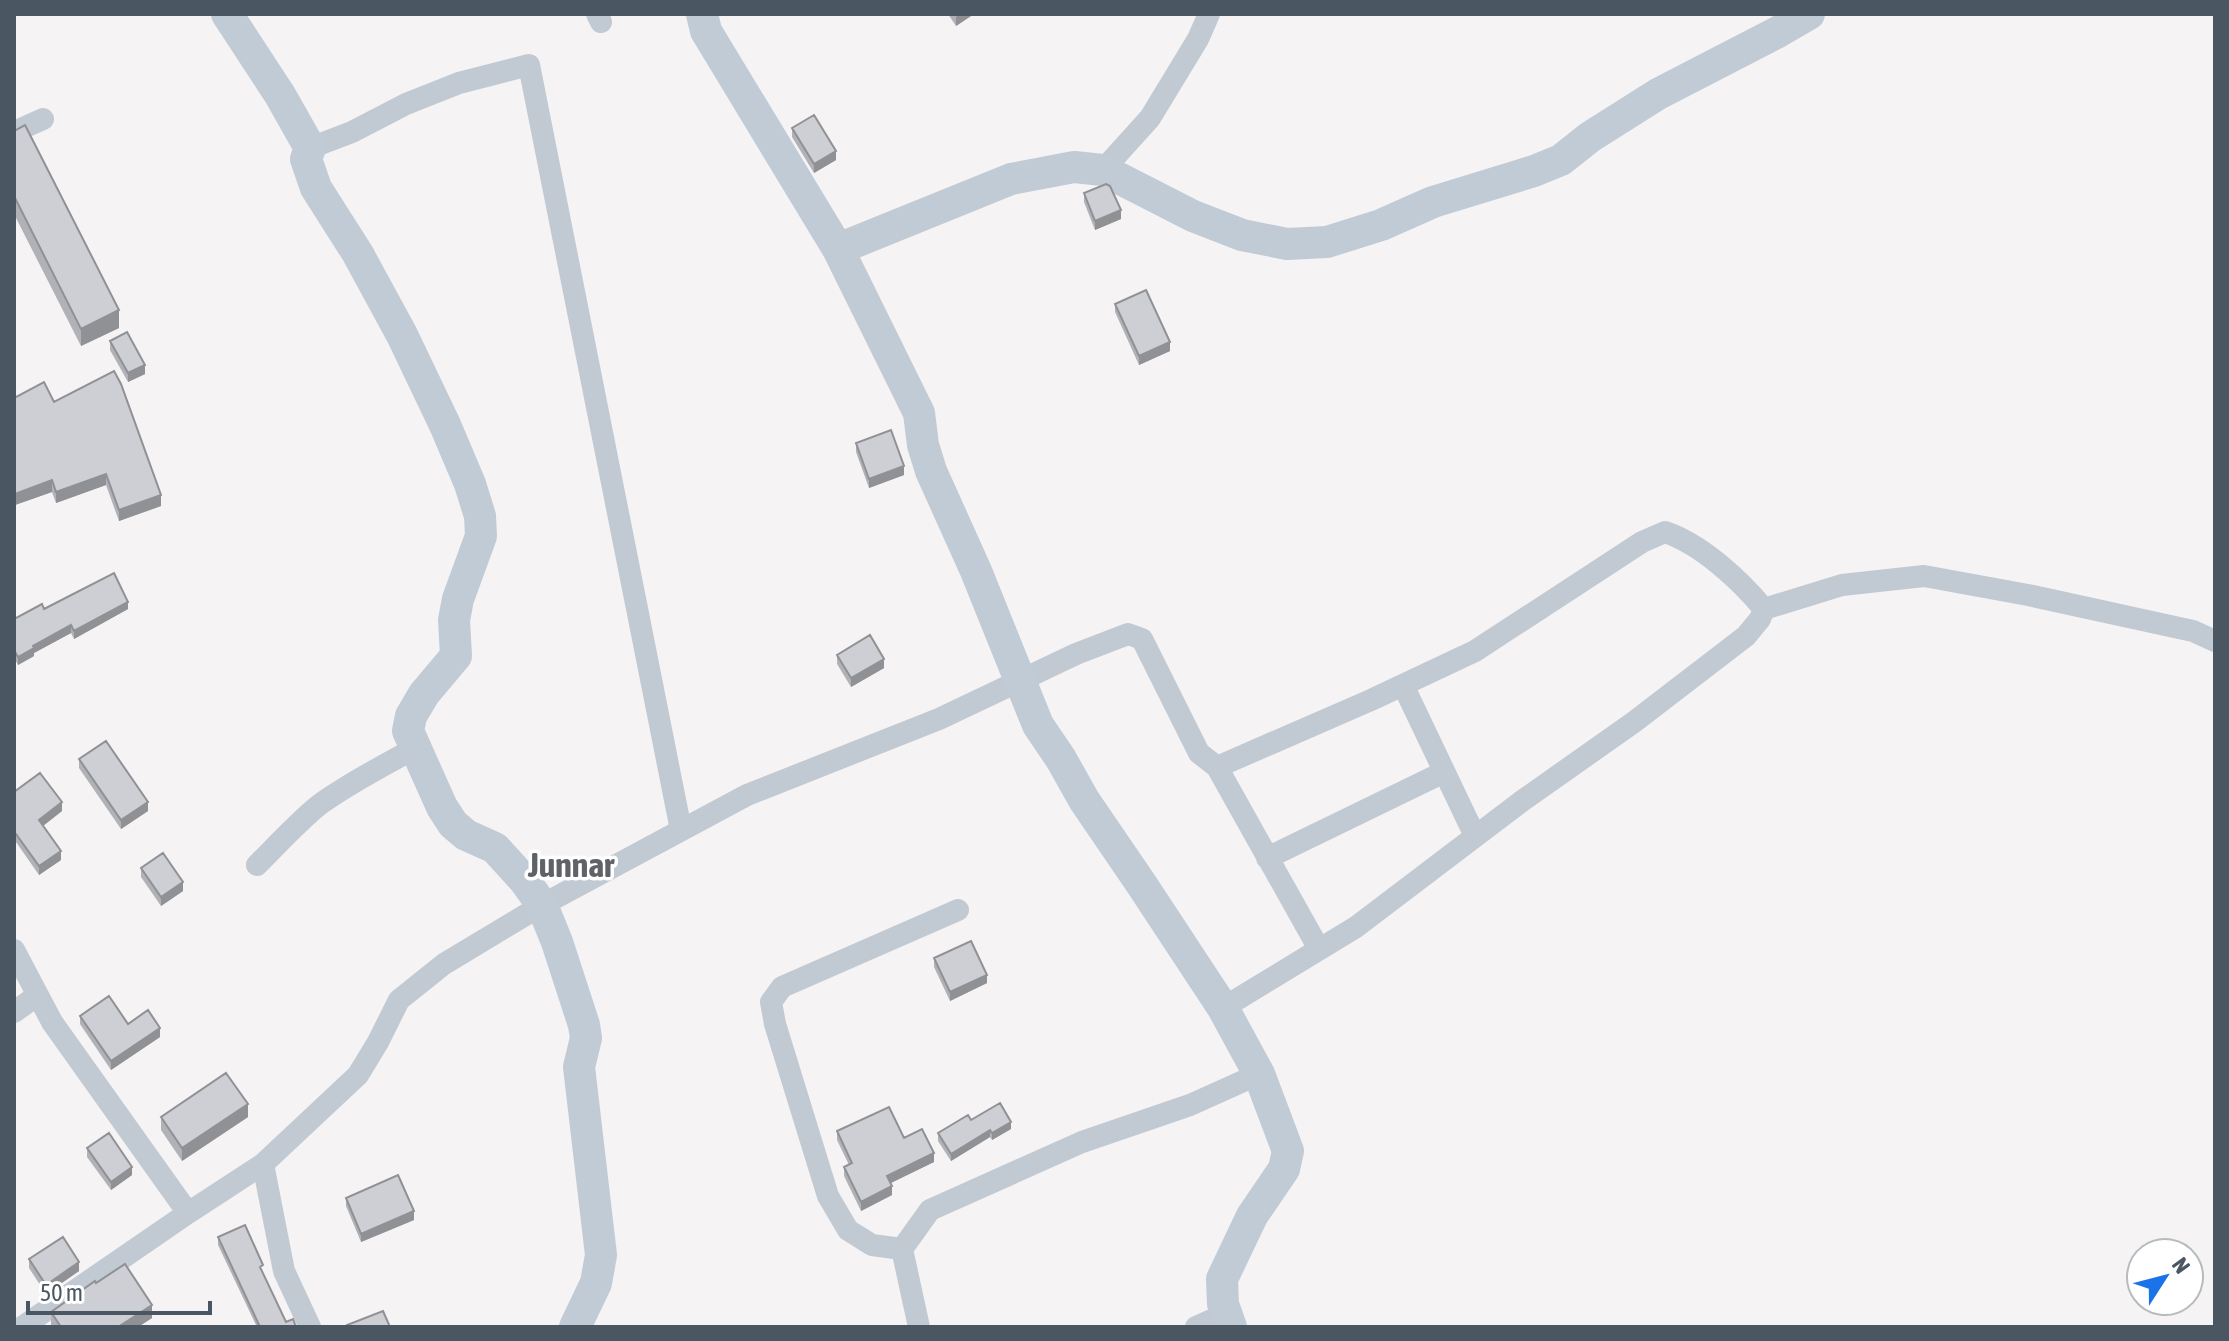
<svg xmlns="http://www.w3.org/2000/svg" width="2229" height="1341" viewBox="0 0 2229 1341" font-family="'Asap Condensed',sans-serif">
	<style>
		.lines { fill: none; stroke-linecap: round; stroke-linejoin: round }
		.street { stroke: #c1cad2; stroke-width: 22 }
		.secondary { stroke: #c1cbd6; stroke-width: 32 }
		.wall { fill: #b0b2b7 }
		.shaded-wall { fill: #909195 }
		.building { fill: #cdcfd5; stroke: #909195; stroke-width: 2 }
		.labels { text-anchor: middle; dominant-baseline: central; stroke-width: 7; stroke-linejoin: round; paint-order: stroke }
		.district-label { font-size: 34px; font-weight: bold; fill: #5f6368; stroke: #fff }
	</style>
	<rect width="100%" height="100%" fill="#f5f3f3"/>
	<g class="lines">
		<path class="street" d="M 597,14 L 601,22
			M 14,132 L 43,119
			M 310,148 L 352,132 L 406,104 L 459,83 L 529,65 L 681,830
			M 1103,170 L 1150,118 L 1198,39 L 1209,14
			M 1403,685 L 1475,836
			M 1217,767 L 1319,949
			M 1267,858 L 1444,772
			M 257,865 C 277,845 297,823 319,805 C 349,783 383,766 415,748
			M 14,950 L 52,1022 L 188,1213
			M 1223,1008 L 1356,927 L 1522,801 L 1634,722 L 1746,636 L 1760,619 L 1764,609
			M 14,1012 L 38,995
			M 263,1164 L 284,1271 L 310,1327
			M 902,1249 L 872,1245 L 848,1230 L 828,1196 L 775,1024 L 771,1002 L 782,987 L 958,910
			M 22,1327 L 188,1213 L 263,1164 L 358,1075 L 378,1042 L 399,1000 L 444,964 L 542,905 L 747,795 L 939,719 L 1076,654 L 1128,634 L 1142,639 L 1199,753 L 1217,767 L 1371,700 L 1475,651 L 1642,542 L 1665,532 C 1701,544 1740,580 1764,609 L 1842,585 L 1924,576 L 2028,595 L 2193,631 L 2215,641
			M 919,1327 L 902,1249 L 930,1210 L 1082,1142 L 1190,1105 L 1259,1074
			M 1196,1327 L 1225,1314"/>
		<path class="secondary" d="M 227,14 L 280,95 L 310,148 L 306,159 L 316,188 L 358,254 L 402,335 L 445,425 L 470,484 L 480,516 L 481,536 L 458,599 L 454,620 L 456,656 L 424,694 L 411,716 L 408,731 L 442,807 L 453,824 L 466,835 L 495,848 L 525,881 L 542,905 L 557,942 L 584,1025 L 586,1038 L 579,1067 L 601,1255 L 596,1283 L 575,1327
			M 702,14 L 706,31 L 838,249 L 919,413 L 923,445 L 931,471 L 976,571 L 1038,725 L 1061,759 L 1084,800 L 1142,885 L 1223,1008 L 1259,1074 L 1288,1151 L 1284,1169 L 1252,1216 L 1222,1279 L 1223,1304 L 1231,1327
			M 838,249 L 1011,179 L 1074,167 L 1103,170 L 1193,216 L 1242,235 L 1287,244 L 1327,242 L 1381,225 L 1433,202 L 1534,171 L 1561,160 L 1590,137 L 1658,94 L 1778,32 L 1809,14"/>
	</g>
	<path class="wall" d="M 948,14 L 974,14 L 956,26 Z
		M 792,128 L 836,160 L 814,173 L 792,137 Z
		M 14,131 L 119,328 L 81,346 L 14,214 Z
		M 1084,193 L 1121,219 L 1095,230 L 1084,202 Z
		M 1115,304 L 1170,351 L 1139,365 L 1115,312 Z
		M 110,341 L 145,374 L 128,382 L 110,350 Z
		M 14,398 L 54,402 L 161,506 L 119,521 L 106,485 L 56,503 L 52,492 L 15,505 Z
		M 856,443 L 904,475 L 869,488 L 856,452 Z
		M 44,609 L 128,609 L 74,639 L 71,633 L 34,653 L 34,656 L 18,665 L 14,658 L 14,619 Z
		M 837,655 L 884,668 L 851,687 L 837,664 Z
		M 79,759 L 148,811 L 121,829 L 79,768 Z
		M 14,792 L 62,811 L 43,826 L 61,860 L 39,875 L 16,842 Z
		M 141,868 L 183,891 L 161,906 L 141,877 Z
		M 934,958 L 987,983 L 950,1001 L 934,967 Z
		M 80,1016 L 128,1024 L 160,1037 L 111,1070 L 80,1024 Z
		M 161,1117 L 248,1117 L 182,1161 L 161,1130 Z
		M 1011,1129 L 992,1140 L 990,1137 L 951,1161 L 938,1141 L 938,1133 Z
		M 837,1131 L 904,1138 L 934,1162 L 890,1183 L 892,1195 L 861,1211 L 844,1176 L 844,1167 L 849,1165 L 837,1140 Z
		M 87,1148 L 132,1175 L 111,1190 L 87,1157 Z
		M 346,1198 L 414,1220 L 361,1242 L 346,1206 Z
		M 218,1237 L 263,1273 L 286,1322 L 296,1327 L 257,1327 L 218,1245 Z
		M 29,1259 L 79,1271 L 46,1294 L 29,1268 Z
		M 96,1283 L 152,1318 L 138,1327 L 52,1327 L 51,1325 L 51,1312 Z"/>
	<path class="shaded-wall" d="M 960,14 L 974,14 L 956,26 L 956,17 Z
		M 836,151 L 836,160 L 814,173 L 814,164 Z
		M 1121,210 L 1121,219 L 1095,230 L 1095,221 Z
		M 119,310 L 119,328 L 81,346 L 81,329 Z
		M 1170,342 L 1170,351 L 1139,365 L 1139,356 Z
		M 145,365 L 145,374 L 128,382 L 128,373 Z
		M 904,466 L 904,475 L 869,488 L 869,479 Z
		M 106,474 L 106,485 L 56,503 L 56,492 Z
		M 52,480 L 52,492 L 15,505 L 15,494 Z
		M 161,495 L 161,506 L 119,521 L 119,510 Z
		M 128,602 L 128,609 L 74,639 L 74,631 Z
		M 71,625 L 71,633 L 34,653 L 34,656 L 18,665 L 18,657 L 33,646 Z
		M 884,659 L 884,668 L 851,687 L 851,678 Z
		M 62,802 L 62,811 L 39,829 L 39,820 Z
		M 148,802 L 148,811 L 121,829 L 121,820 Z
		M 61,851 L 61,860 L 39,875 L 39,866 Z
		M 183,882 L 183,891 L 161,906 L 161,897 Z
		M 987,975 L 987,983 L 950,1001 L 950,992 Z
		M 160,1028 L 160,1037 L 111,1070 L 111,1061 Z
		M 248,1104 L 248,1117 L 182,1161 L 182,1148 Z
		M 1011,1122 L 1011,1129 L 992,1140 L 992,1133 Z
		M 990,1130 L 990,1137 L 951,1161 L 951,1154 Z
		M 934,1153 L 934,1162 L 887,1185 L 887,1176 Z
		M 132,1167 L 132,1175 L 111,1190 L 111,1182 Z
		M 892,1186 L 892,1195 L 861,1211 L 861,1202 Z
		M 414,1211 L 414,1220 L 361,1242 L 361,1234 Z
		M 79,1262 L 79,1271 L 46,1294 L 46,1285 Z
		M 152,1305 L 152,1318 L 138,1327 L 118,1327 Z"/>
	<path class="building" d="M 814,115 L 836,151 L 814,164 L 792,128 Z
		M 25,125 L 119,310 L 81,329 L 14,196 L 14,131 Z
		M 1106,184 L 1110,186 L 1121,210 L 1095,221 L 1084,193 Z
		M 1146,290 L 1170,342 L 1139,356 L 1115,304 Z
		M 127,332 L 145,365 L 128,373 L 110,341 Z
		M 114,371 L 121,384 L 161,495 L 119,510 L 106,474 L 56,492 L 52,480 L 15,494 L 14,398 L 44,382 L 54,402 Z
		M 891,430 L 904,466 L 869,479 L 856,443 Z
		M 114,573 L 128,602 L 74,631 L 71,625 L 33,646 L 34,648 L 18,657 L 14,650 L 14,619 L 42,604 L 44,609 Z
		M 870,635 L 884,659 L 851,678 L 837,655 Z
		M 106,741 L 148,802 L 121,820 L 79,759 Z
		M 40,773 L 62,802 L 39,820 L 61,851 L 39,866 L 16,834 L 14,835 L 14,792 Z
		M 163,853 L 183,882 L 161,897 L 141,868 Z
		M 971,941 L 987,975 L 950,992 L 934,958 Z
		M 109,996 L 128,1024 L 148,1010 L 160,1028 L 111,1061 L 80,1016 Z
		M 226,1073 L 248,1104 L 182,1148 L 161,1117 Z
		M 1000,1103 L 1011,1122 L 992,1133 L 990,1130 L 951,1154 L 938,1133 L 968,1115 L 971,1120 Z
		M 889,1107 L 904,1138 L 922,1129 L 934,1153 L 887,1176 L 892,1186 L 861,1202 L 844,1167 L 852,1163 L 837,1131 Z
		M 109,1133 L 132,1167 L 111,1182 L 87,1148 Z
		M 398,1175 L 414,1211 L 361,1234 L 346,1198 Z
		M 245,1225 L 263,1265 L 260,1267 L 286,1322 L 293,1319 L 296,1327 L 260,1327 L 218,1237 Z
		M 63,1237 L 79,1262 L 46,1285 L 29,1259 Z
		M 125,1264 L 152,1305 L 118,1327 L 61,1327 L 51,1312 L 95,1281 L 96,1283 Z
		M 383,1311 L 390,1327 L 348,1327 L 347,1325 Z"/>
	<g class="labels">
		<g class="district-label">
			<text x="571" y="864">Junnar</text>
		</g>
	</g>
	<rect width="2229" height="1341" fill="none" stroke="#4a5661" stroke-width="32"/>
	<g transform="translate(2165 1277) rotate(54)"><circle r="38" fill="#ffffff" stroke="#b7bbc0" stroke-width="2"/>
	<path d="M0-6L14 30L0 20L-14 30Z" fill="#1a73e8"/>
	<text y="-12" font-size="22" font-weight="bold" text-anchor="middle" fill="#4a5661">N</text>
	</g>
	<path d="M28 1301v12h182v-12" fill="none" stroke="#4a5661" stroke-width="4"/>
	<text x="40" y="1301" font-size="24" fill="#4a5661" stroke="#ffffff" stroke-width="6" paint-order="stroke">50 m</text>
</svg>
